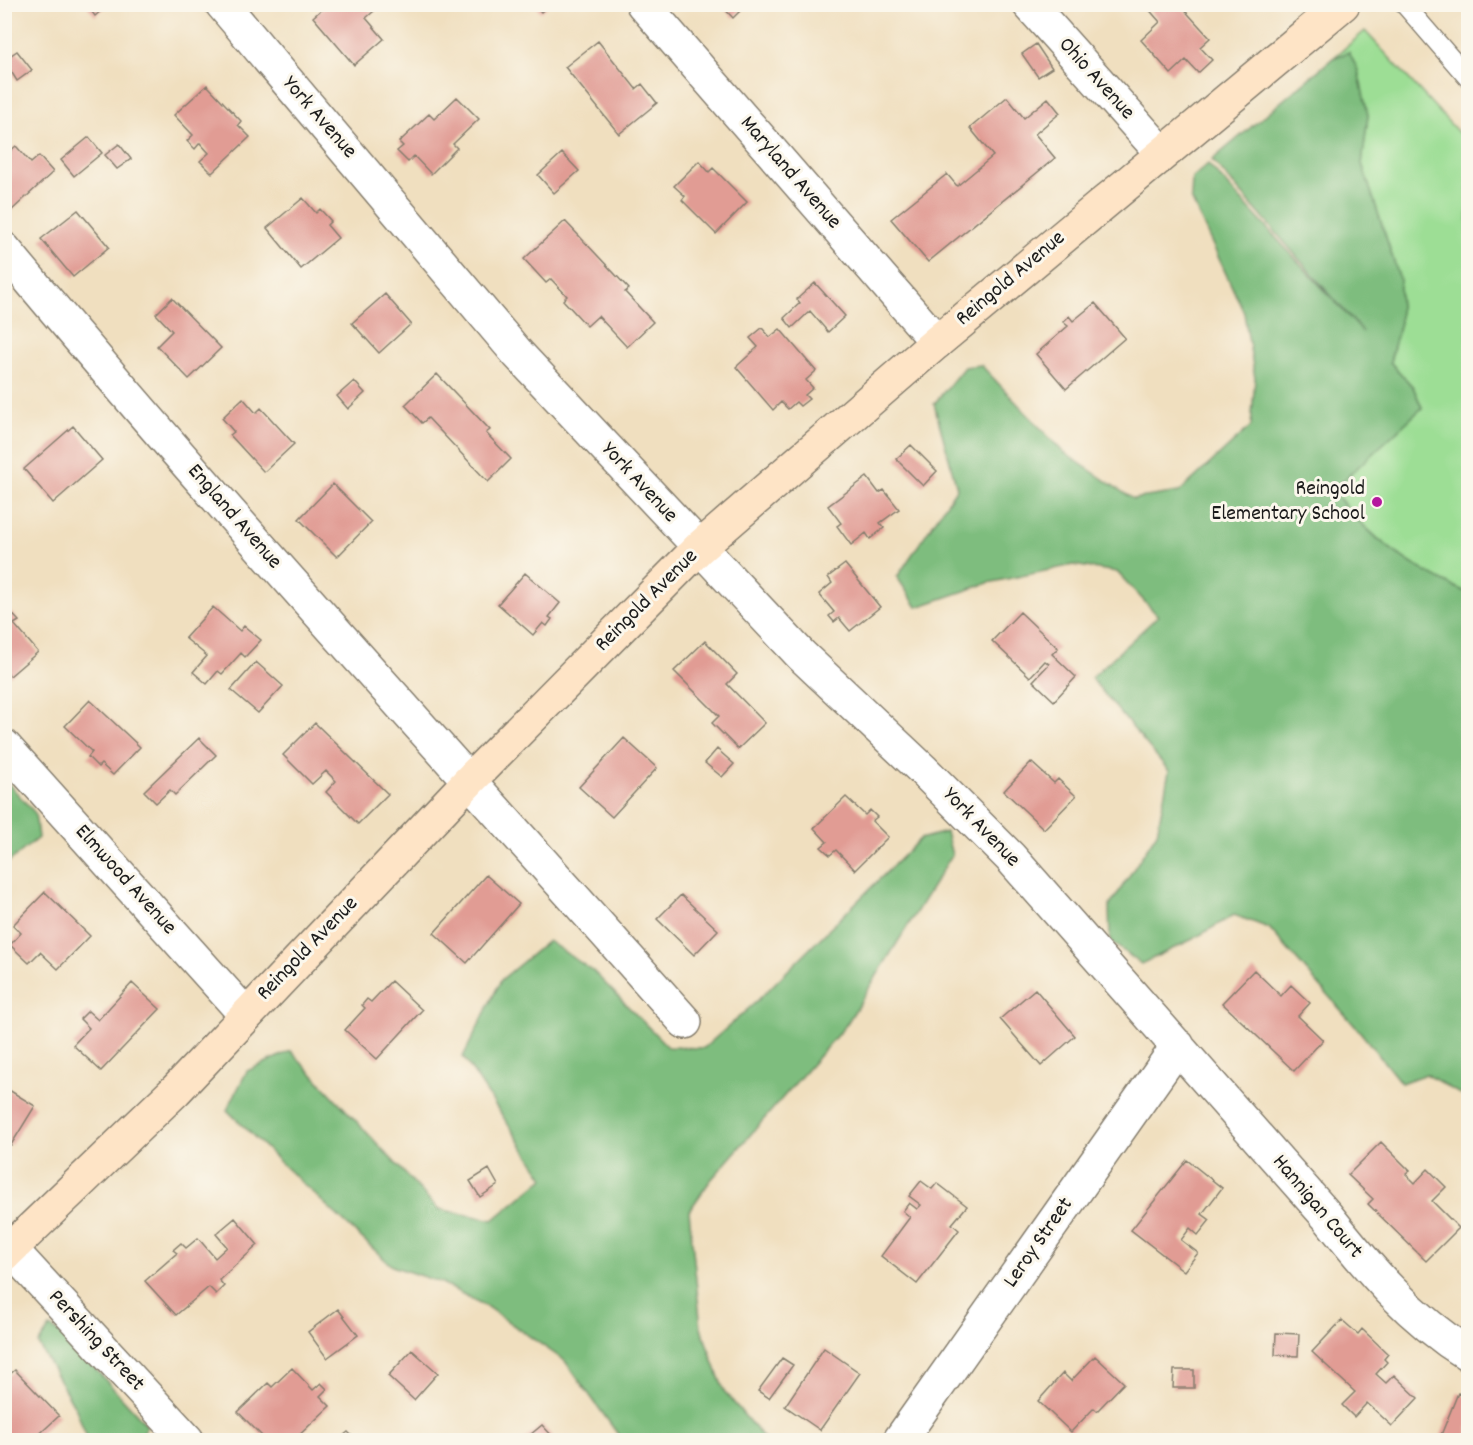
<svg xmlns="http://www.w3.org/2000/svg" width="1473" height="1445" viewBox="0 0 1473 1445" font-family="Dekko,sans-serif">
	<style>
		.green { fill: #9dde95; stroke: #5c7d58; stroke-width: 1.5 }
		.forest { fill: #7ebd7e; stroke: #4d6c4d; stroke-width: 1.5 }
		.building { fill: #e19c94 }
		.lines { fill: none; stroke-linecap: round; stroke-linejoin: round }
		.lane-casing { stroke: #867e6e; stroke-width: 21 }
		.street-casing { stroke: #867e6e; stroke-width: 36 }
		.secondary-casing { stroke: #867e6e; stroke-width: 36 }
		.lane { stroke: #fff; stroke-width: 18 }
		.street { stroke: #fff; stroke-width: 33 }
		.secondary { stroke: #fee4c6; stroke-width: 33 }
		.poi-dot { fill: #b5179e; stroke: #fbf7ec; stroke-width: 2 }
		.labels { text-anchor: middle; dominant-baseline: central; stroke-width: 6; stroke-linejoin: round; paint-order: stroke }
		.street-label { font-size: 22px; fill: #1c1c1c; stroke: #fbf7ec }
		.poi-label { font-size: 22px; fill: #1c1c1c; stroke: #fbf7ec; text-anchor: end }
	</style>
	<rect width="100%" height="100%" fill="#fbf7ec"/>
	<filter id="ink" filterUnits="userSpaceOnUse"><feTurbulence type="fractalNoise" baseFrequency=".0167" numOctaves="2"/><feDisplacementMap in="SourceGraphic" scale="12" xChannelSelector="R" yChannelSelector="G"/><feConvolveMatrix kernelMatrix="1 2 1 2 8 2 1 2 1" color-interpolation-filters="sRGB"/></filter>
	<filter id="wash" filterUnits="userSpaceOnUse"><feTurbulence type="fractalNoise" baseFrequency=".008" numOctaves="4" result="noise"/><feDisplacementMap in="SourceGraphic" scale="24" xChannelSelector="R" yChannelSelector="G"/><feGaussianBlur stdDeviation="1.35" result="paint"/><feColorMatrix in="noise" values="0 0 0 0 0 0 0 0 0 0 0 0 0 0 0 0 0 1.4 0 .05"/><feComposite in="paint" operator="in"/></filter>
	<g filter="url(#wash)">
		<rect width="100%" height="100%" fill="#f0dfbf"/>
		<path class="green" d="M 1365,31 L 1468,143 L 1468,593 C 1412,568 1370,540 1333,490 L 1422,407 L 1413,387 L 1390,362 L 1400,322 L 1400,280 L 1362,164 L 1368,115 L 1349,52 L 1333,58 Z"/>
		<path class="forest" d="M 1349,52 L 1358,70 L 1368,115 L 1362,164 L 1400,280 L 1400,322 L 1390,362 L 1413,387 L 1422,408 L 1333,490 C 1369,540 1413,569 1468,593 L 1468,1099 L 1426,1074 L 1401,1083 L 1361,1033 L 1269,928 L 1234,915 L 1193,939 L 1141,964 L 1110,941 L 1109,907 L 1157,833 L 1169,771 L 1091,678 L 1158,616 L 1117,572 L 1073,565 L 988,583 L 917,607 L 897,577 L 957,488 L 934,404 L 964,367 L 981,365 L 1063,452 L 1133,499 L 1179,492 L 1251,426 L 1255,378 L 1244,313 L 1191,198 L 1192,178 L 1208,164 L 1363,332 L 1212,160 L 1333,58 Z
			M 5,780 L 35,813 L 38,838 L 5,865 Z
			M 946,832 L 952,855 L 846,1025 L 710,1181 L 689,1211 L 701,1328 L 724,1391 L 765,1440 L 622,1440 L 565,1361 L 487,1307 L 442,1283 L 392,1266 L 287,1169 L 227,1110 L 247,1071 L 291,1051 L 438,1209 L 493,1220 L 544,1178 L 463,1057 L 501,980 L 548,941 L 593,971 L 668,1047 L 704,1048 L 756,1002 L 920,839 Z
			M 50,1327 L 66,1337 L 147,1425 L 140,1440 L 88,1440 L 76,1409 L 38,1344 Z"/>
		<g id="blocks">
			<path class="building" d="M 86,4 L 109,4 L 95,16 Z
				M 328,4 L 382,4 L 366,18 L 384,39 L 354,65 L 313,17 Z
				M 534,4 L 550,4 L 541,12 Z
				M 720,4 L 747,4 L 733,18 Z
				M 1148,4 L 1179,4 L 1210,38 L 1200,47 L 1212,60 L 1198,73 L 1186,60 L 1171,74 L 1141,40 L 1160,22 L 1146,6 Z
				M 598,41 L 636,89 L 642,84 L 657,103 L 619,134 L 565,67 Z
				M 1036,44 L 1052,68 L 1038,77 L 1022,54 Z
				M 17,51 L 32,70 L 17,81 L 4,60 Z
				M 207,85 L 241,121 L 238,125 L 250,137 L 212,173 L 200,161 L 209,153 L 200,143 L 195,149 L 187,141 L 193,135 L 174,115 Z
				M 457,97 L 479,119 L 453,144 L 457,148 L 431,174 L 414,156 L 408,162 L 397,151 L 403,146 L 399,142 L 429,114 L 434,119 Z
				M 1007,97 L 1024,118 L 1048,98 L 1060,113 L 1035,134 L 1055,158 L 928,262 L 891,219 L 947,174 L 957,186 L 993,156 L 970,128 Z
				M 89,137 L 102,153 L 74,176 L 61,160 Z
				M 119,144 L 131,159 L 117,169 L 105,155 Z
				M 16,146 L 31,163 L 39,156 L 53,172 L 11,211 L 4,204 L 4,156 Z
				M 562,153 L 579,171 L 554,193 L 538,175 Z
				M 699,161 L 709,172 L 713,168 L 747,202 L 716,234 L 682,200 L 685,196 L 674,186 Z
				M 303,198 L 316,213 L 320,209 L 331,221 L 327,225 L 338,238 L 301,269 L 267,228 Z
				M 78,210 L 109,247 L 73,277 L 41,239 Z
				M 565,221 L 629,289 L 625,292 L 653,322 L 627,347 L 598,316 L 587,326 L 563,300 L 567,296 L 551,279 L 546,283 L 524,259 Z
				M 815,283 L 845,316 L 828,332 L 810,311 L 792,328 L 784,318 L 800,303 L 797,299 Z
				M 385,294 L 411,324 L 379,353 L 352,323 Z
				M 172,298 L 221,348 L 189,379 L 157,346 L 172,331 L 156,314 Z
				M 1095,303 L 1125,338 L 1066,389 L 1036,354 L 1068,326 L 1063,322 L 1069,316 L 1073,321 Z
				M 762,328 L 770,337 L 780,329 L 816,371 L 806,380 L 813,388 L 805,395 L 809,399 L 800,406 L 796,402 L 788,409 L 781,402 L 773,410 L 736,367 L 758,347 L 750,338 Z
				M 437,374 L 490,430 L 486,433 L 511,459 L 488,482 L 428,418 L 422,423 L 405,405 Z
				M 354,381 L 365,393 L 348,409 L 337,396 Z
				M 243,398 L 256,413 L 261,408 L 294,444 L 264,472 L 230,435 L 234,432 L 222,418 Z
				M 73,426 L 102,460 L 53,503 L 24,469 Z
				M 911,445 L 937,471 L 923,486 L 896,459 Z
				M 867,477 L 879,493 L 884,490 L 899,509 L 880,523 L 884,528 L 870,539 L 866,533 L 851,545 L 837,526 L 841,523 L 828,506 Z
				M 333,484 L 371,522 L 337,557 L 299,519 Z
				M 845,564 L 880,607 L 850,631 L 839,618 L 834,622 L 829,616 L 834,612 L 819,594 L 832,583 L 828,577 Z
				M 525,573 L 560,603 L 549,617 L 552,619 L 547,626 L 543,623 L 533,635 L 498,604 Z
				M 4,605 L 19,621 L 14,624 L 38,652 L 10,676 L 4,670 Z
				M 213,607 L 240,631 L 244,626 L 261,640 L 245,657 L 241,653 L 222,674 L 218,671 L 207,684 L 193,672 L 207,656 L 185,638 Z
				M 1020,612 L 1058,648 L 1052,654 L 1076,677 L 1054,701 L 1033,681 L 1049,664 L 1045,661 L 1030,677 L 992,641 Z
				M 705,641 L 737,674 L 727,684 L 765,723 L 738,749 L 712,723 L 719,716 L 674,671 Z
				M 256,662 L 283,686 L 258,713 L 231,690 Z
				M 90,700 L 140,747 L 113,775 L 101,764 L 98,767 L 88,757 L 92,752 L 65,726 Z
				M 315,723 L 388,794 L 358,824 L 326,792 L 336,781 L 326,771 L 312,784 L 283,755 Z
				M 199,738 L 216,755 L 175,795 L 170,790 L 156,803 L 144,791 Z
				M 624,738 L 657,768 L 612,817 L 579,787 Z
				M 717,749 L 734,764 L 722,777 L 705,763 Z
				M 1031,762 L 1054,783 L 1058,779 L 1076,796 L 1044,829 L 1004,791 Z
				M 846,797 L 865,815 L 870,810 L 877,817 L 872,821 L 888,837 L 855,870 L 836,850 L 830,855 L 821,847 L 827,842 L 814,828 Z
				M 486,875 L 519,904 L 467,963 L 434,933 Z
				M 45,892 L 90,936 L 58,969 L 40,952 L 29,963 L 10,945 L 21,933 L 13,925 Z
				M 681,895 L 718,930 L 694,955 L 657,919 Z
				M 1254,970 L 1281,996 L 1291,985 L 1310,1003 L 1298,1016 L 1323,1040 L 1294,1071 L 1222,1003 Z
				M 391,981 L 422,1010 L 377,1059 L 345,1030 L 365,1008 L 362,1005 L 367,999 L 371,1002 Z
				M 132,983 L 160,1009 L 101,1071 L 73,1045 L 89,1028 L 80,1019 L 88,1011 L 98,1020 Z
				M 1035,989 L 1075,1036 L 1041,1066 L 1000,1019 Z
				M 4,1087 L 35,1106 L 11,1145 L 4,1141 Z
				M 1381,1142 L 1410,1171 L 1406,1174 L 1415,1183 L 1428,1169 L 1446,1187 L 1432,1201 L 1459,1228 L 1426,1261 L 1368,1204 L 1373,1199 L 1348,1175 Z
				M 1187,1160 L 1222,1188 L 1202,1214 L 1210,1220 L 1198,1235 L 1190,1228 L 1181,1240 L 1198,1253 L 1184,1271 L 1131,1230 Z
				M 489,1169 L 498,1185 L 480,1197 L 470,1181 Z
				M 921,1181 L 932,1189 L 937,1183 L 967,1206 L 952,1224 L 959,1230 L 917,1284 L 881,1256 L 910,1217 L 903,1211 L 909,1203 L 917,1209 L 921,1205 L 909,1196 Z
				M 235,1218 L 258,1245 L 219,1280 L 224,1286 L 216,1294 L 209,1287 L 176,1315 L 145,1281 L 177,1253 L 173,1250 L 181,1243 L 186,1248 L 198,1238 L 215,1258 L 227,1247 L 216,1234 Z
				M 338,1309 L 358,1335 L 327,1358 L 308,1332 Z
				M 1342,1320 L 1358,1334 L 1362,1329 L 1388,1354 L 1384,1359 L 1387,1362 L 1376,1374 L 1386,1383 L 1394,1375 L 1418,1398 L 1392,1426 L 1367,1403 L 1354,1417 L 1342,1405 L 1355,1392 L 1312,1352 Z
				M 1276,1333 L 1299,1334 L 1298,1356 L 1275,1355 Z
				M 824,1348 L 860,1373 L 820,1430 L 785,1406 Z
				M 412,1350 L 438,1373 L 414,1400 L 388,1376 Z
				M 1095,1356 L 1124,1383 L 1097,1411 L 1094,1408 L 1071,1432 L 1038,1401 L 1063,1373 L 1071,1381 Z
				M 782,1358 L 793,1365 L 769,1398 L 758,1391 Z
				M 292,1368 L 313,1390 L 321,1383 L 327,1389 L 320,1396 L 330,1406 L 294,1440 L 266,1440 L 238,1412 L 268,1383 L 272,1387 Z
				M 15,1370 L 59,1416 L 33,1440 L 4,1440 L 4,1379 Z
				M 1174,1370 L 1194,1370 L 1194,1388 L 1173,1388 Z
				M 1458,1393 L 1468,1397 L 1468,1440 L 1439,1440 Z
				M 542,1425 L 556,1440 L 524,1440 Z
				M 348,1432 L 356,1440 L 338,1440 Z"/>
		</g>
	</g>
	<g filter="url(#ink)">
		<use href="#blocks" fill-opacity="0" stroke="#867e6e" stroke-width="1.5"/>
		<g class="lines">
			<defs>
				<path id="lane" d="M 1404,4 L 1468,78"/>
				<path id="street" d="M 222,4 L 518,354 L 801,655 L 922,769 L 1010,857 L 1327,1216 C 1369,1269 1410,1318 1468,1354
					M 643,4 L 937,342
					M 1029,4 L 1162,153
					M 4,249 C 223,513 457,765 685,1022
					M 4,746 L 245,1014
					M 4,1242 L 187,1440
					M 900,1440 L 1178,1046"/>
				<path id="secondary" d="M 4,1255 L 176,1090 L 470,780 L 699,548 L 937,342 L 1343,4"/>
			</defs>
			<use href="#lane" class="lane-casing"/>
			<use href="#street" class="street-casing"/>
			<use href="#secondary" class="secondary-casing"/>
			<use href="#lane" class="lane"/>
			<use href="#street" class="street"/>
			<use href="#secondary" class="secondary"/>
		</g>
	</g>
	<circle class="poi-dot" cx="1377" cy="502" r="6"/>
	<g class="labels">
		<g class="street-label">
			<text transform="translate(1096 79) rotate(48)">Ohio Avenue</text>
			<text transform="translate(319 118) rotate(49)">York Avenue</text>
			<text transform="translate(790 173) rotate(49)">Maryland Avenue</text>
			<text transform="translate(1011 279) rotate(-40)">Reingold Avenue</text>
			<text transform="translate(639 483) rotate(47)">York Avenue</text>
			<text transform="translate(234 517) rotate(49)">England Avenue</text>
			<text transform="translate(647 601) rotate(-45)">Reingold Avenue</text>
			<text transform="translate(981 828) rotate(46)">York Avenue</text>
			<text transform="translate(125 880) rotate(48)">Elmwood Avenue</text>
			<text transform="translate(308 949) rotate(-46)">Reingold Avenue</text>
			<text transform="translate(1317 1207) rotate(50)">Hannigan Court</text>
			<text transform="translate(1039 1243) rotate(-55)">Leroy Street</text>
			<text transform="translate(96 1341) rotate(47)">Pershing Street</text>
		</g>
		<g class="poi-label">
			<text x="1365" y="489">Reingold<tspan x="1365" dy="25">Elementary School</tspan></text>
		</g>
	</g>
	<rect width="1473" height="1445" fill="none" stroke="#fbf7ec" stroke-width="24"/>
</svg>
